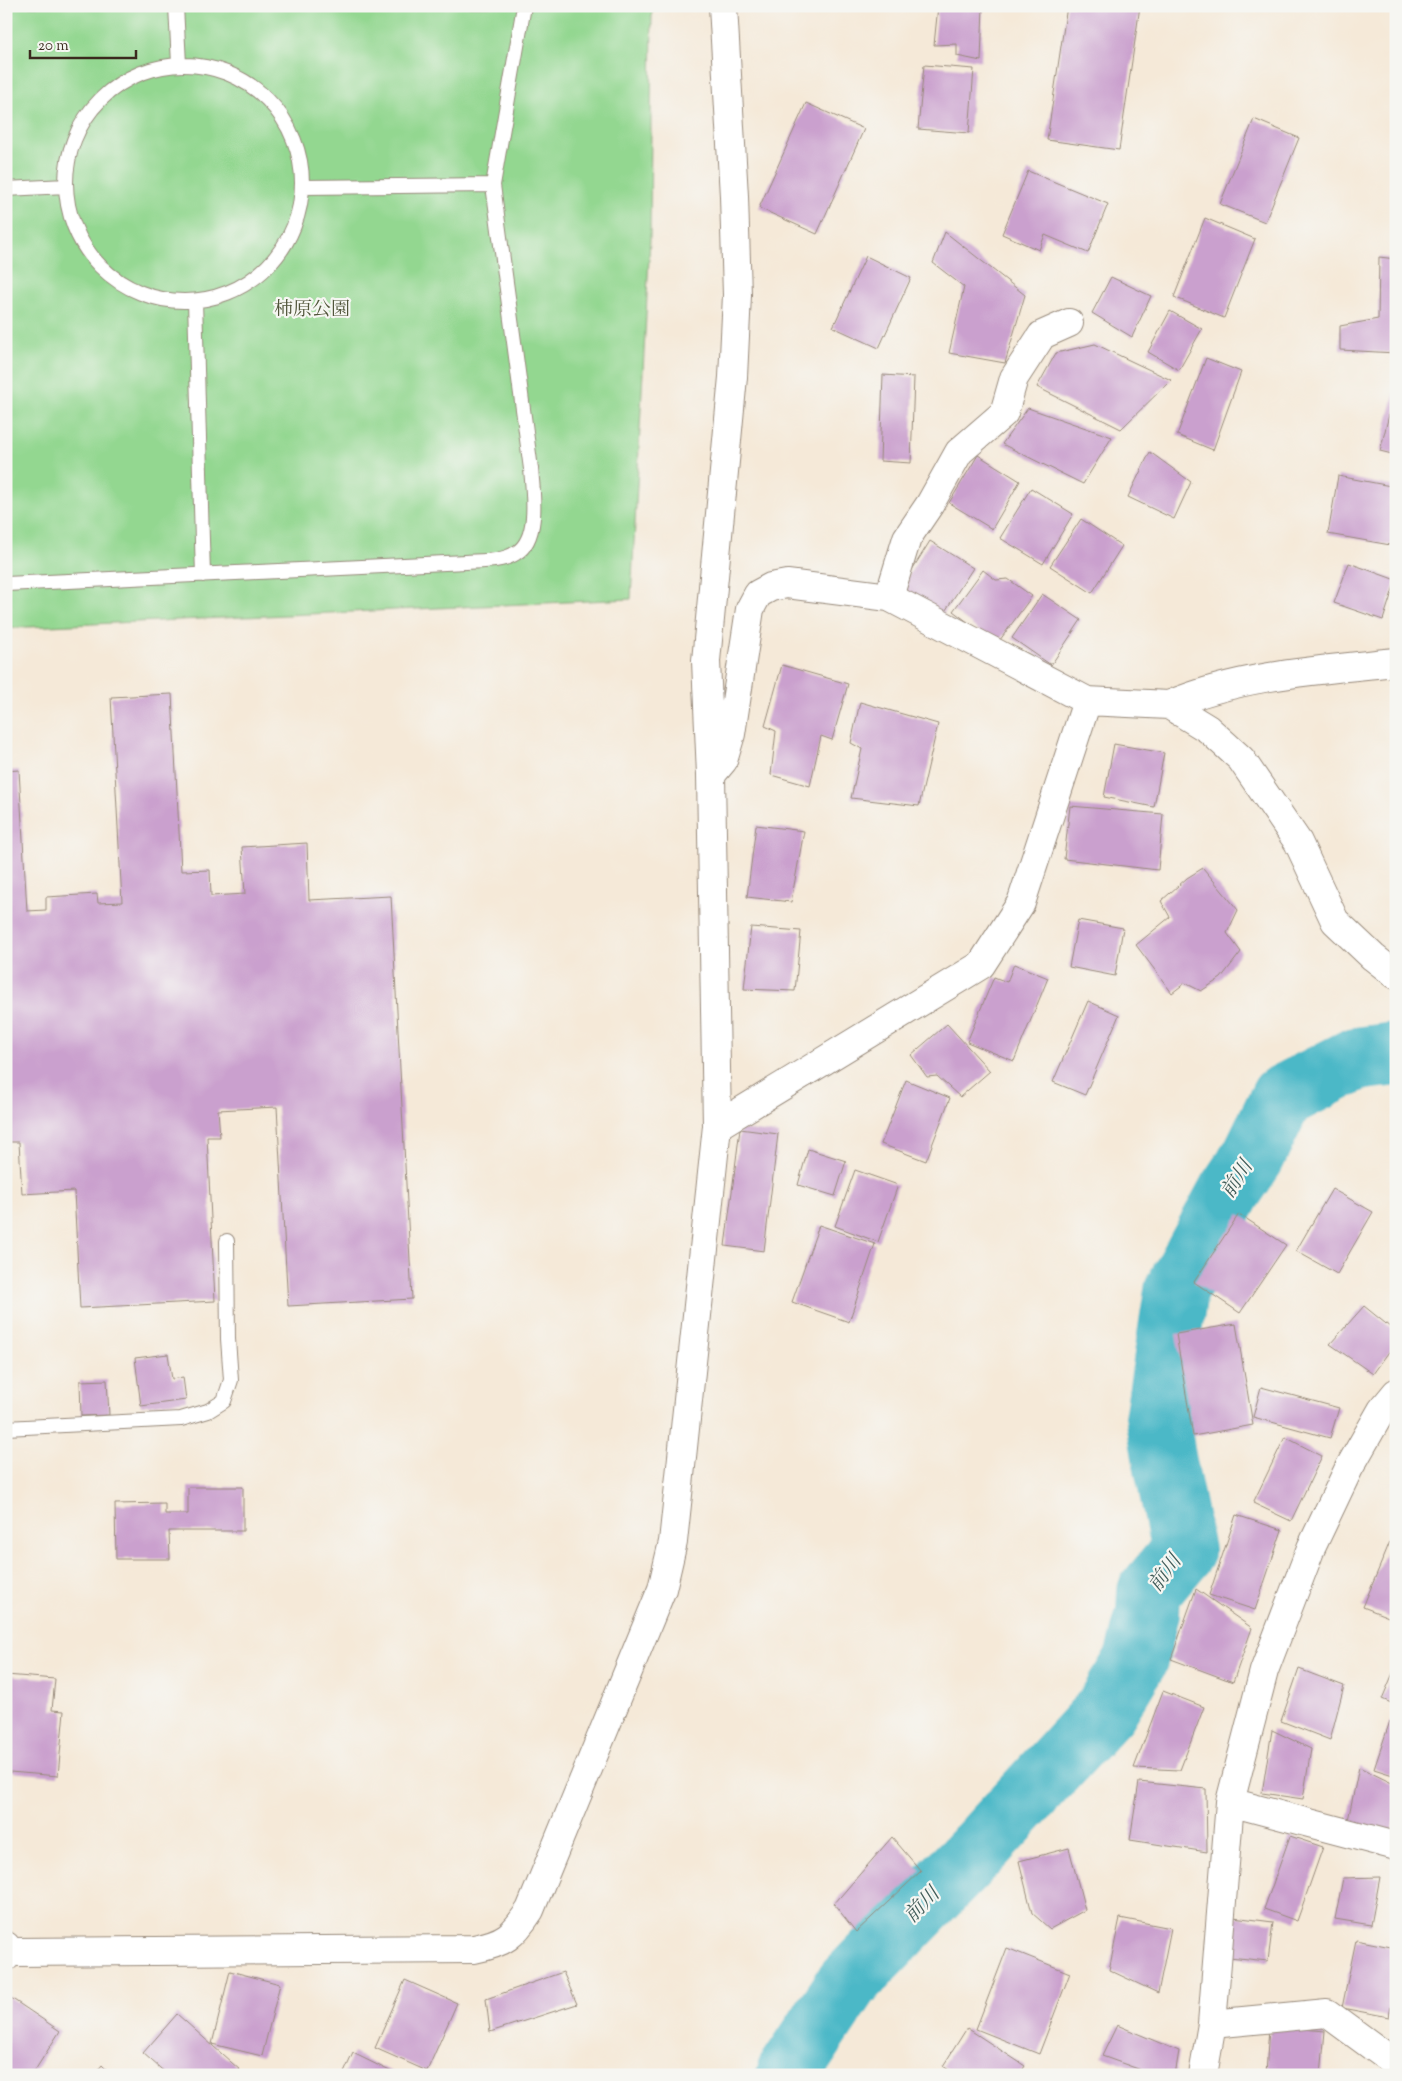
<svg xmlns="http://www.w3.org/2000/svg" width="1402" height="2081" viewBox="0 0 1402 2081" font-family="'Sorts Mill Goudy','Noto Serif JP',serif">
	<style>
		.green { fill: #93d790; stroke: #678057 }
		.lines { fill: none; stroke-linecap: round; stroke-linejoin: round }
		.river { stroke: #4cb8c7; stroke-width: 64 }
		.building { fill: #caa0ce }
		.service-casing { stroke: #988a7b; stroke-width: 16 }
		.minor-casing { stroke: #988a7b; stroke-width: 30 }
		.tertiary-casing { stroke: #988a7b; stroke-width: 30 }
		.service { stroke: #fff; stroke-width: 14 }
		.minor { stroke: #fff; stroke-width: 28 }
		.tertiary { stroke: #fff; stroke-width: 28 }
		.labels { text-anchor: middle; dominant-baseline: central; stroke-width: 4.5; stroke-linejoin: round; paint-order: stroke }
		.park-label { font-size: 19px; fill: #51553a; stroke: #f6f6f2 }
		.water-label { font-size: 20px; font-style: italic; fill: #415c59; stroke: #f6f6f2 }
	</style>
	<rect width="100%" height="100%" fill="#f6f6f2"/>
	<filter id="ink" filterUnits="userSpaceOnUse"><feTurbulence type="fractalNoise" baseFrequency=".02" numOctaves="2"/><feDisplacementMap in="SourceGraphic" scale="10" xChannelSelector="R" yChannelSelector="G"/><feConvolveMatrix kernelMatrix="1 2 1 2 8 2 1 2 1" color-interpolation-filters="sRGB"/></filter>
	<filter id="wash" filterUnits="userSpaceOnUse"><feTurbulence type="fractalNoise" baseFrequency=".0096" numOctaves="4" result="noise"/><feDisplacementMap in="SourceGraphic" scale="20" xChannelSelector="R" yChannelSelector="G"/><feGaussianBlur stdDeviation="1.12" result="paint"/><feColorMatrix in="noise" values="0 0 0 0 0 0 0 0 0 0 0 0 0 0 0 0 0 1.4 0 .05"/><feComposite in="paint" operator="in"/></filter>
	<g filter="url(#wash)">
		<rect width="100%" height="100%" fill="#f5e9d8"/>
		<path class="green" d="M 6,6 L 652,6 L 650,239 L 631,599 L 6,628 Z"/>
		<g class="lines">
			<path class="river" d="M 787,2075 L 848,1983 L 982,1845 L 1106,1710 L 1136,1660 L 1148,1612 L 1149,1592 L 1183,1551 L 1165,1462 L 1157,1414 L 1176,1291 L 1230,1191 L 1253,1157 L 1282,1097 L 1356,1059 L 1396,1054"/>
		</g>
		<g id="blocks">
			<path class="building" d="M 938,6 L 983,6 L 981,61 L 957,56 L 957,44 L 934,45 Z
				M 1067,6 L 1140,6 L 1119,150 L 1047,140 Z
				M 924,65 L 974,69 L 969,133 L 918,129 Z
				M 806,103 L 864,129 L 817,234 L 759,208 Z
				M 1254,119 L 1299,138 L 1265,222 L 1220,204 Z
				M 1028,171 L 1108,204 L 1088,253 L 1045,235 L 1039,250 L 1002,234 Z
				M 1205,218 L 1255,239 L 1224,318 L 1174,297 Z
				M 945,232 L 1025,295 L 1005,363 L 949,353 L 964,287 L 933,263 Z
				M 866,256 L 911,278 L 879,348 L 833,327 Z
				M 1379,257 L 1396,259 L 1396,353 L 1340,350 L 1340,326 L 1378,319 Z
				M 1111,277 L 1151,296 L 1132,337 L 1092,313 Z
				M 1170,311 L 1202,329 L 1179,370 L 1148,352 Z
				M 1095,344 L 1171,380 L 1121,429 L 1037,387 L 1056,353 Z
				M 1206,358 L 1241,372 L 1213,450 L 1177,435 Z
				M 883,375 L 914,377 L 911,463 L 880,461 Z
				M 1396,387 L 1396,455 L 1380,451 Z
				M 1028,408 L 1112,437 L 1083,484 L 1002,444 Z
				M 1150,452 L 1191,482 L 1174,519 L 1128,497 Z
				M 978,455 L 1020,481 L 992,529 L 949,503 Z
				M 1338,476 L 1396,487 L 1396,546 L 1328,534 Z
				M 1031,488 L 1073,514 L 1043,564 L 1000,538 Z
				M 1081,519 L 1122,546 L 1092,593 L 1050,566 Z
				M 930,541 L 973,568 L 942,616 L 900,589 Z
				M 1349,563 L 1396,580 L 1383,620 L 1334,603 Z
				M 983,570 L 996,580 L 1008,579 L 1032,596 L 997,644 L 953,611 Z
				M 1042,594 L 1081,620 L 1051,665 L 1012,638 Z
				M 782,665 L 848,684 L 832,740 L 821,736 L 810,786 L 771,775 L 776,731 L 765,726 Z
				M 172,694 L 181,871 L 210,870 L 211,896 L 245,894 L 242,847 L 307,843 L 309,900 L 391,896 L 412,1299 L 288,1306 L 277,1107 L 218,1110 L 220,1137 L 207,1137 L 215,1301 L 80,1308 L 74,1191 L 22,1194 L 19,1142 L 6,1142 L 6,771 L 19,770 L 27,911 L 46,910 L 46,897 L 97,894 L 98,903 L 122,902 L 111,697 Z
				M 860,702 L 938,724 L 919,806 L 851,798 L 862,749 L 851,743 Z
				M 1114,744 L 1164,753 L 1154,807 L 1104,797 Z
				M 1070,806 L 1163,814 L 1158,870 L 1064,859 Z
				M 756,825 L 804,831 L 791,902 L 747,897 Z
				M 1203,868 L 1238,910 L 1227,933 L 1241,952 L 1221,978 L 1201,991 L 1185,983 L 1172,993 L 1136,945 L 1170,917 L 1161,901 L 1187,878 Z
				M 1078,920 L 1123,928 L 1115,976 L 1069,967 Z
				M 751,927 L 801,931 L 795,991 L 744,989 Z
				M 1014,964 L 1048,978 L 1014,1061 L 967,1042 L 994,977 L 1007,982 Z
				M 1088,1001 L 1119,1015 L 1085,1095 L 1053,1082 Z
				M 947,1024 L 990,1071 L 960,1097 L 937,1076 L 927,1077 L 911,1055 Z
				M 906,1080 L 950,1098 L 926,1161 L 881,1144 Z
				M 740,1129 L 778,1134 L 764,1251 L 725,1246 Z
				M 808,1149 L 846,1161 L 835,1196 L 798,1185 Z
				M 855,1170 L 898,1185 L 878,1242 L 835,1226 Z
				M 1332,1189 L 1373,1212 L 1337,1274 L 1296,1251 Z
				M 1239,1214 L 1286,1245 L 1240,1313 L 1194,1282 Z
				M 819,1225 L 875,1244 L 849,1322 L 792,1302 Z
				M 1364,1306 L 1396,1332 L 1396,1342 L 1373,1374 L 1330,1344 Z
				M 1236,1324 L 1253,1425 L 1193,1436 L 1176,1334 Z
				M 168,1354 L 172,1379 L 183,1377 L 186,1400 L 141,1406 L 135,1358 Z
				M 107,1380 L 109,1415 L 81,1416 L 80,1381 Z
				M 1261,1387 L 1339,1408 L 1330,1438 L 1253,1417 Z
				M 1285,1437 L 1322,1456 L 1291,1521 L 1253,1503 Z
				M 188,1487 L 243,1487 L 243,1531 L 169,1531 L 170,1559 L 116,1559 L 115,1504 L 165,1503 L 165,1514 L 188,1514 Z
				M 1236,1515 L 1282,1530 L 1255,1610 L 1209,1595 Z
				M 1396,1527 L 1396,1620 L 1363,1607 Z
				M 1196,1589 L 1252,1628 L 1233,1682 L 1171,1659 Z
				M 1396,1666 L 1396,1705 L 1382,1699 Z
				M 1299,1669 L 1344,1686 L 1330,1740 L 1281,1721 Z
				M 6,1675 L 55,1679 L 52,1710 L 64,1711 L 58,1776 L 10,1772 L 6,1769 Z
				M 1163,1691 L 1204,1707 L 1180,1770 L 1134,1768 Z
				M 1390,1721 L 1396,1723 L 1396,1776 L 1374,1769 Z
				M 1272,1730 L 1311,1749 L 1303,1799 L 1262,1793 Z
				M 1359,1767 L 1396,1785 L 1396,1810 L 1390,1839 L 1346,1830 Z
				M 1139,1782 L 1206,1789 L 1207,1852 L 1130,1840 Z
				M 1290,1836 L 1323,1847 L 1297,1921 L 1264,1909 Z
				M 892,1837 L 921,1871 L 856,1932 L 834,1904 Z
				M 1069,1848 L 1085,1910 L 1050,1929 L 1032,1913 L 1019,1861 Z
				M 1380,1877 L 1371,1925 L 1335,1919 L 1343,1878 Z
				M 1233,1917 L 1273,1922 L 1268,1961 L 1229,1957 Z
				M 1120,1918 L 1171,1928 L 1158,1993 L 1109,1970 Z
				M 1356,1940 L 1396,1948 L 1396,1981 L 1389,2017 L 1342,2008 Z
				M 1007,1948 L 1070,1973 L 1039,2054 L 976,2029 Z
				M 230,1971 L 280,1984 L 262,2056 L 212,2044 Z
				M 563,1972 L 577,2004 L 490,2032 L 486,1999 Z
				M 405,1980 L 457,2003 L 427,2071 L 375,2048 Z
				M 8,1996 L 60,2031 L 32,2075 L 6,2073 Z
				M 177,2014 L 240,2070 L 236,2075 L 168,2075 L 143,2053 Z
				M 1117,2025 L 1179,2051 L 1175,2075 L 1139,2075 L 1141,2070 L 1102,2056 Z
				M 1269,2026 L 1325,2031 L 1321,2075 L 1266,2075 Z
				M 967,2028 L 1025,2066 L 1019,2075 L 956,2075 L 943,2066 Z
				M 353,2053 L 398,2075 L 343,2075 Z
				M 102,2065 L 112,2075 L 94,2075 Z"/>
		</g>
	</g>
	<g filter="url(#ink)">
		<use href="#blocks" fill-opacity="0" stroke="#988a7b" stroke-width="1"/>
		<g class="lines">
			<defs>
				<path id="service" d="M 176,6 L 179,64
					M66 183a118 118 0 1 1 236 0a118 118 0 1 1-236 0Z
					M 303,187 L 493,185
					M 6,189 L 66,186
					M 195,301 L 203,575
					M 6,584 L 466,562 C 481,561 502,562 516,553 C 540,539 533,492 531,469 L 493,185 L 524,6
					M 6,1428 L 181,1419 L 208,1411 L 224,1401 L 231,1380 L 228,1339 L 227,1241"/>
				<path id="minor" d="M 889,597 L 907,538 L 930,504 L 959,452 L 1004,413 L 1014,378 L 1042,335 L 1069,323
					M 1169,705 C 1240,675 1319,670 1396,662
					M 712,774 L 723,761 L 731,734 L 750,609 L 758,594 L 771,587 L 787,584 L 889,597 L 1087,701 L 1169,705 L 1208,729 L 1241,759 L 1298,842 L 1335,921 L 1373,957 L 1396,975
					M 717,1126 L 981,965 L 1021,903 L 1087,701
					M 1230,1802 L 1396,1846
					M 6,1957 L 10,1952 L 474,1949 C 505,1943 513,1936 530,1910 L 662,1589 L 673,1542 L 717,1126 L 711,775 L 706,661 L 733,377 L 737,295 L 734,196 L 723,6
					M 1212,2024 L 1327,2013 L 1395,2063
					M 1203,2075 L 1212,2024 L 1230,1802 L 1264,1671 L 1311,1548 L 1349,1468 L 1382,1410 L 1396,1393"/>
				<path id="tertiary" d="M 6,1946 L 10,1952"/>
			</defs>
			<use href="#service" class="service-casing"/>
			<use href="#minor" class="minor-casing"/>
			<use href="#tertiary" class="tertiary-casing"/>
			<use href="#service" class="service"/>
			<use href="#minor" class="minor"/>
			<use href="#tertiary" class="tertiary"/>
		</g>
	</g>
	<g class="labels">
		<g class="park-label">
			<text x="312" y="310">柿原公園</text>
		</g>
		<g class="water-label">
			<text transform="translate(1238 1180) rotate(-57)">前川</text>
			<text transform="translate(1166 1574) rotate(-54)">前川</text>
			<text transform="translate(923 1906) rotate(-46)">前川</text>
		</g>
	</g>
	<rect width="1402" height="2081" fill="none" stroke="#f6f6f2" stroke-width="25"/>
	<path d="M30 50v8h106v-8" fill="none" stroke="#3b2a1e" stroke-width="2.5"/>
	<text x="38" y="50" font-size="15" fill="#3b2a1e" stroke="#f6f6f2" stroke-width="4" paint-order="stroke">20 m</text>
</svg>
